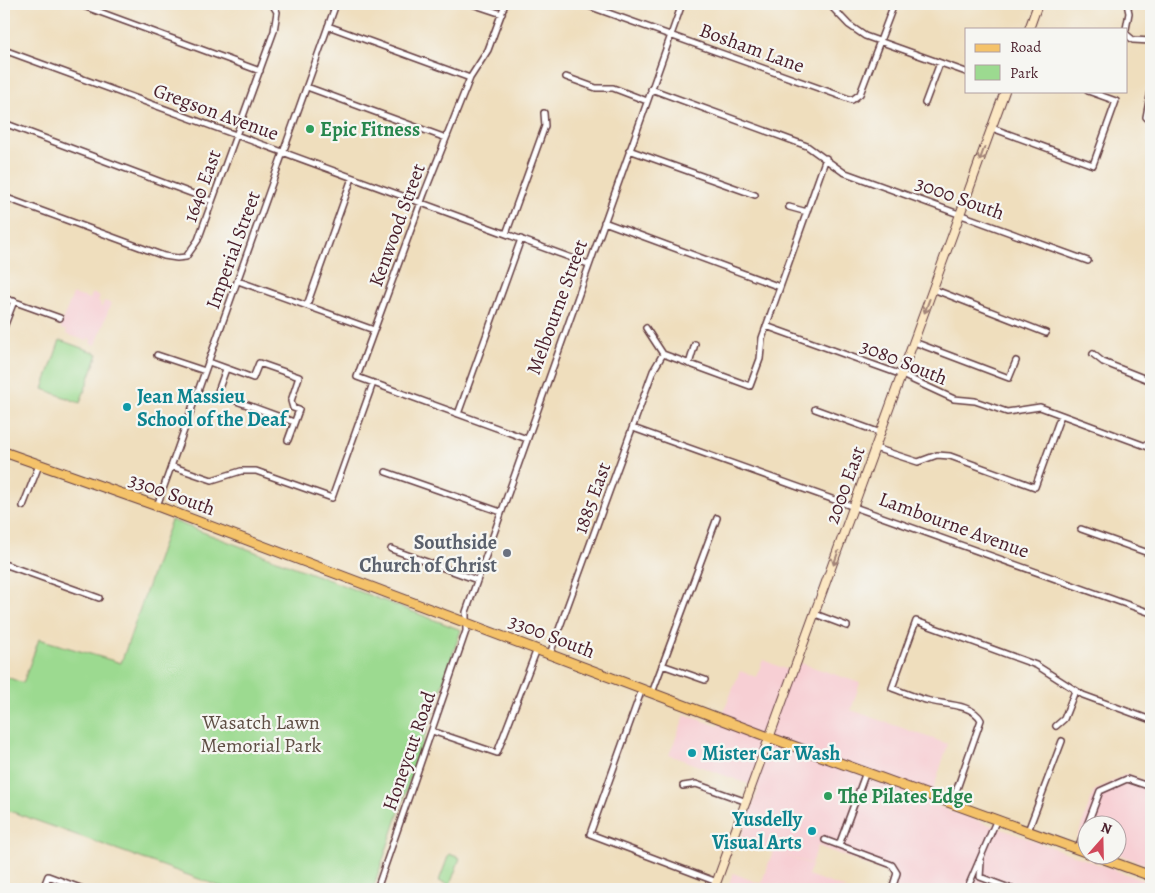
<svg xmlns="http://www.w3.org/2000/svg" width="1155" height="893" viewBox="0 0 1155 893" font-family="Alegreya,serif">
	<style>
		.built { fill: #f7cfd4 }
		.green { fill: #9cda90; stroke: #737c5e }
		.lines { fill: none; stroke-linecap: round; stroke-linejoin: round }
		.street-casing { stroke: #633c41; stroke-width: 8 }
		.secondary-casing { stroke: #633c41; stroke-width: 10 }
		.primary-casing { stroke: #633c41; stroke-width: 11 }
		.street { stroke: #fff; stroke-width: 5 }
		.secondary { stroke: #fbe7c3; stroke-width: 8 }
		.primary { stroke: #f4c26a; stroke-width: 9 }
		.oneway { stroke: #a28377 }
		.leisure-dot { fill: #2e9e5b; stroke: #f6f6f2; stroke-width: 2 }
		.culture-dot { fill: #0f9aa8; stroke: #f6f6f2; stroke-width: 2 }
		.worship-dot { fill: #6b7280; stroke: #f6f6f2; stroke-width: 2 }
		.labels { text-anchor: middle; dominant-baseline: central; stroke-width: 4.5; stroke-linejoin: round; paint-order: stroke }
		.street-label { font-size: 20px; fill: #4a1f2b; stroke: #f6f6f2 }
		.leisure-label { font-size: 20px; font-weight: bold; fill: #27864d; stroke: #f6f6f2; text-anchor: start }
		.culture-label { font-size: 20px; font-weight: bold; fill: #0d838f; stroke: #f6f6f2; text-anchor: start }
		.worship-label { font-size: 20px; font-weight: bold; fill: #5b616d; stroke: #f6f6f2; text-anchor: end }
		.park-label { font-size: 20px; fill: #5e4e44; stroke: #f6f6f2 }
	</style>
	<rect width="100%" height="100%" fill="#f6f6f2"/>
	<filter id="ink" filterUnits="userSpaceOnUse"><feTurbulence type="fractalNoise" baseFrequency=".02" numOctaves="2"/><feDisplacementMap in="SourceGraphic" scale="10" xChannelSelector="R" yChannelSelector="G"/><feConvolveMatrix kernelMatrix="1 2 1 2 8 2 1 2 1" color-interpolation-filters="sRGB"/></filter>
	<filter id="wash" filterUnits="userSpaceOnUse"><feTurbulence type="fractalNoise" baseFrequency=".0096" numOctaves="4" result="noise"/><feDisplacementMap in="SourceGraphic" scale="20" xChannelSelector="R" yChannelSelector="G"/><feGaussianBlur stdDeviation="1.12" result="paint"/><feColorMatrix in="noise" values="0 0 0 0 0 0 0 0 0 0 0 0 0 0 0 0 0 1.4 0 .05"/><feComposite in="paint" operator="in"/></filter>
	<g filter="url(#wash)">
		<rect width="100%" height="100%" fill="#efdebd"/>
		<path class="built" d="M 92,293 L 100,296 L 98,301 L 101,303 L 100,306 L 102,307 L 104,301 L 111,303 L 96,345 L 90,343 L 91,339 L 88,338 L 87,341 L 66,334 L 67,331 L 61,329 L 61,324 L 73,294 L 90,299 Z
			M 763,660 L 790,671 L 795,661 L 860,683 L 851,710 L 948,744 L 929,803 L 1151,883 L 1151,889 L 893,889 L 891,874 L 818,846 L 811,864 L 776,852 L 812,865 L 808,875 L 847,889 L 727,889 L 733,873 L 761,884 L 773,851 L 740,839 L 759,788 L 669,755 L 685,715 L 718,726 L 740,671 L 756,677 Z
			M 1127,774 L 1151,783 L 1151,867 L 1118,854 L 1118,826 L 1088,826 L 1087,843 L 1077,839 L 1094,791 Z"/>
		<path class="green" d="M 60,340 L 98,354 L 80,403 L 43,389 Z
			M 171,520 L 461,630 L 373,889 L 227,889 L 4,809 L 4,676 L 23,683 L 39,639 L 121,663 Z
			M 449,854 L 460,858 L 450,885 L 439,881 Z"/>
	</g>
	<g filter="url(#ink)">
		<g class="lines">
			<defs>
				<path id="street" d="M 78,4 L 260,71
					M 472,4 L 502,14
					M 505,4 L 488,50 L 470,78 L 424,194 L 357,377 L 527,439
					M 583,4 L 852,100 L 860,94 L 894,4
					M 829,4 L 849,25 L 865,36 L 966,72
					M 328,26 L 470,78
					M 1126,29 L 1129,13 L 1127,4
					M 1126,34 L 1133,40 L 1151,41
					M 4,50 L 588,264
					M 566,77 L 596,88 L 613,88 L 647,101
					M 307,87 L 446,138
					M 651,89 L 807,146 L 843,172 L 1088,261
					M 1151,91 L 1146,117 L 1151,122
					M 925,103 L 940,63
					M 4,123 L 212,201
					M 992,128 L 1093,165 L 1116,101 L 1088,91
					M 629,150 L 755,195
					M 4,197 L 164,256 L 177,258 L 186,257 L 198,240 L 274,31 L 277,12 L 272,4
					M 789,207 L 807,212
					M 604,222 L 780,287
					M 506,234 L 545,126 L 544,113
					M 238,281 L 374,330
					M 933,289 L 1046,333
					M 4,298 L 60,318
					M 307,305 L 352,178
					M 766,326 L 902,375 L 954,399 L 975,401 L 1007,412 L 1040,407 L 1151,448
					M 4,327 L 14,301
					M 646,328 L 663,354 L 750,386 L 760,359 L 762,338 L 826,158
					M 914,342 L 1009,378 L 1016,361
					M 1093,354 L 1103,362 L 1151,381
					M 157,355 L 205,371
					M 209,362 L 253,378 L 259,363 L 299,377 L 291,401 L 293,408 L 299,410 L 288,440
					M 689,364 L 695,344
					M 226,369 L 217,394 L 294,422
					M 815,409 L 881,433
					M 458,414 L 521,239
					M 633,428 L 1151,613
					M 875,448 L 918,462 L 937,455 L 950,456 L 1035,487 L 1061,415
					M 171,466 L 212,480 L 241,471 L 256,471 L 332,498 L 373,383
					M 386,472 L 501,512
					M 23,506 L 39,465
					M 157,506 L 336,4
					M 1081,529 L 1151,554
					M 391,549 L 477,580
					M 4,564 L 99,598
					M 815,614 L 847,626
					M 550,654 L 653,371 L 663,354
					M 662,665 L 705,680
					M 642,689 L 590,834 L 717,882
					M 652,693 L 717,518
					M 1056,726 L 1064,719 L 1075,691
					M 432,731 L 497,753 L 537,649
					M 683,786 L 696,784 L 747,802
					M 952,803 L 981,720 C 972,703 942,705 926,700 C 914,697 903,692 892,688 L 916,621 L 1036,665 L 1083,695 L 1151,720
					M 1028,831 L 1062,741
					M 825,840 L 892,865 L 897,873 L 892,889
					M 839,845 L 866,772
					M 1078,849 L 1100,791 L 1127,779 L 1151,787
					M 981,862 L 980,877 L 1012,889
					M 43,889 L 48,876 L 83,889
					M 377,889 L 466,631 L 466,612 L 682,4
					M 967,889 L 997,819"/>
				<path id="secondary" d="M 1029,29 L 1038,4
					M 714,889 L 1005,91"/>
				<path id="primary" d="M 4,452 L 157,506 L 763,735 L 1088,853
					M 1096,856 L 1151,876"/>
			</defs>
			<use href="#street" class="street-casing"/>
			<use href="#secondary" class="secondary-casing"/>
			<use href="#primary" class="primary-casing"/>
			<use href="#street" class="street"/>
			<use href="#secondary" class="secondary"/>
			<use href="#primary" class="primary"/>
		</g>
		<defs><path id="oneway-shaft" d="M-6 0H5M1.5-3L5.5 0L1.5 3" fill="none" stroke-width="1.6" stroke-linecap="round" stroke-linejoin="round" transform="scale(1.25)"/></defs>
		<g class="oneway">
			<use href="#oneway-shaft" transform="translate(982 154) rotate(110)"/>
			<use href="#oneway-shaft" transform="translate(927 306) rotate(110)"/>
			<use href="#oneway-shaft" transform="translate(836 558) rotate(110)"/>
		</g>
	</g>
	<g class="leisure-dot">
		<circle cx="310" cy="129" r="5"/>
		<circle cx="828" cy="796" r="5"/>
	</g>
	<g class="culture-dot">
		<circle cx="127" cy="407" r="5"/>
		<circle cx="692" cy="753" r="5"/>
		<circle cx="812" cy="831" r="5"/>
	</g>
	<circle class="worship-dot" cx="507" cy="553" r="5"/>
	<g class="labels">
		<g class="street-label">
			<text transform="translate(752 48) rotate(20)">Bosham Lane</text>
			<text transform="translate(216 112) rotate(20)">Gregson Avenue</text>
			<text transform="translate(202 186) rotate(-70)">1640 East</text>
			<text transform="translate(960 198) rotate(20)">3000 South</text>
			<text transform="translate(397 225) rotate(-70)">Kenwood Street</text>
			<text transform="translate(233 250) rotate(-70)">Imperial Street</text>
			<text transform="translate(557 307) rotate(-70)">Melbourne Street</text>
			<text transform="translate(904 362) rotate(22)">3080 South</text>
			<text transform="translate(845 485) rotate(-70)">2000 East</text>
			<text transform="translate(172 494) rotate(20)">3300 South</text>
			<text transform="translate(592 498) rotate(-70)">1885 East</text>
			<text transform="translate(954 525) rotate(20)">Lambourne Avenue</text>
			<text transform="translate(552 636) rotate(21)">3300 South</text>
			<text transform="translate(409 751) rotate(-71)">Honeycut Road</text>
		</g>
		<g class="leisure-label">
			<text x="320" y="129">Epic Fitness</text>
			<text x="838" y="796">The Pilates Edge</text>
		</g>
		<g class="culture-label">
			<text x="137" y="396">Jean Massieu<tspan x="137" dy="23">School of the Deaf</tspan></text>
			<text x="702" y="753">Mister Car Wash</text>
			<text x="802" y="819" text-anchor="end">Yusdelly<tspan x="802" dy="23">Visual Arts</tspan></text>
		</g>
		<g class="worship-label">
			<text x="497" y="542">Southside<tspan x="497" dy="23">Church of Christ</tspan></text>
		</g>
		<g class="park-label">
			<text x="261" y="722">Wasatch Lawn<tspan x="261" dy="23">Memorial Park</tspan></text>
		</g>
	</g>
	<rect width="1155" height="893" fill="none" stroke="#f6f6f2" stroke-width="20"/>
	<rect x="965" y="28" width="162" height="65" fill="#f6f6f2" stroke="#b1a0a2"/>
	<rect x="975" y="44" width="25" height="8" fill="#f4c26a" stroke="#b1a0a2"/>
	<text x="1010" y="52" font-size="15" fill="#4a1f2b">Road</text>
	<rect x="975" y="65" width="25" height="15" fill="#9cda90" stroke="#b1a0a2"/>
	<text x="1010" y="78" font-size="15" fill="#4a1f2b">Park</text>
	<g transform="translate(1102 840) rotate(20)"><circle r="24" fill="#f6f6f2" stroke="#b1a0a2"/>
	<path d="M0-4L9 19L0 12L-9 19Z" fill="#d1495b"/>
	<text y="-8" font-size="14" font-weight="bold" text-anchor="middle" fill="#4a1f2b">N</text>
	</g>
</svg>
